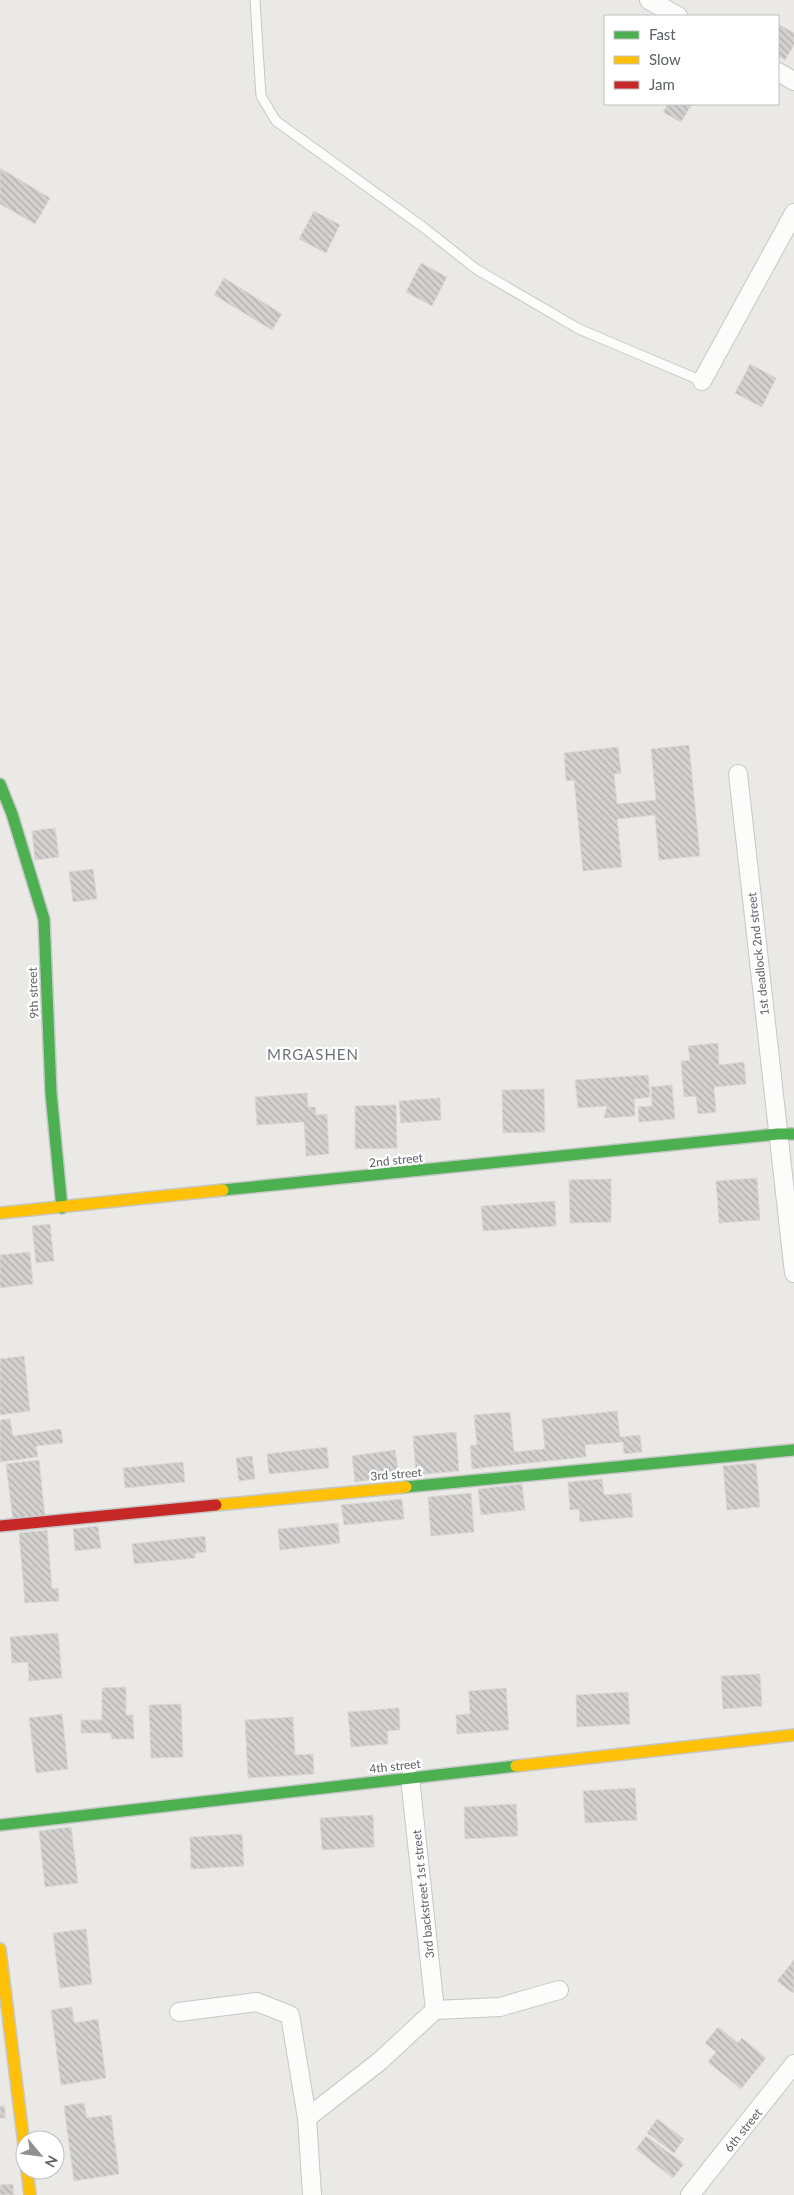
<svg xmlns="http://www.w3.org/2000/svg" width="794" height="2195" viewBox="0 0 794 2195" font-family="Lato,sans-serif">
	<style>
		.building { fill: url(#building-back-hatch); stroke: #dad8d5 }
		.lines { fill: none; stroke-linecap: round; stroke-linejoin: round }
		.lane-casing { stroke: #c6c7c7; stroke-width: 11 }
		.street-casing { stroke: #c6c7c7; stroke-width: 20 }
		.fast-casing { stroke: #c6c7c7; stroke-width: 14 }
		.slow-casing { stroke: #c6c7c7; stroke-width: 14 }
		.jam-casing { stroke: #c6c7c7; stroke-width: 14 }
		.lane { stroke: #fcfcfb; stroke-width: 9 }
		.street { stroke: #fcfcfb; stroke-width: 18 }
		.fast { stroke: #4caf50; stroke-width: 11 }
		.slow { stroke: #ffc107; stroke-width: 11 }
		.jam { stroke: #c62828; stroke-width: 11 }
		.labels { text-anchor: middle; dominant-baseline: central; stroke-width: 4.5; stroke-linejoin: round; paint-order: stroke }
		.street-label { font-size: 12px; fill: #5b6164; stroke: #fff }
		.quarter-label { font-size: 15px; letter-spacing: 1px; fill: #6c7376; stroke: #fff }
	</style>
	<defs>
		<pattern id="building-back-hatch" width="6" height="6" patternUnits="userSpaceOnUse" patternTransform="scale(1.25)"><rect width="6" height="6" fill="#d3d1d0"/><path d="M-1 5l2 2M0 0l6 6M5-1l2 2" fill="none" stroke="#aeadac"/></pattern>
	</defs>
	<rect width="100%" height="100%" fill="#ebe9e6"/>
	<path class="building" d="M 778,24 L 794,33 L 794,45 L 785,60 L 778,56 Z
		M 668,104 L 692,104 L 681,122 L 663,112 Z
		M 0,168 L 50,198 L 35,224 L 0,204 Z
		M 314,211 L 340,225 L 326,253 L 299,239 Z
		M 421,263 L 447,277 L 432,306 L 406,292 Z
		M 224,278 L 282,314 L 272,330 L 214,295 Z
		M 750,364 L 776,378 L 762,407 L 735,393 Z
		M 689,745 L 700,856 L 659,860 L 655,815 L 617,819 L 622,867 L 583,871 L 574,780 L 566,781 L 564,753 L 618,747 L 621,773 L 614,774 L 617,804 L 656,800 L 651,749 Z
		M 55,828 L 59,857 L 35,860 L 32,831 Z
		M 93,869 L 97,899 L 73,902 L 69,872 Z
		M 718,1043 L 719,1065 L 744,1062 L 746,1084 L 714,1087 L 716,1112 L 698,1114 L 696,1096 L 684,1097 L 681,1061 L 690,1060 L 688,1046 Z
		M 648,1075 L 650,1097 L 634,1099 L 635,1116 L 604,1118 L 607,1106 L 578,1108 L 575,1080 Z
		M 672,1085 L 675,1119 L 639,1122 L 638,1107 L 652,1106 L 651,1087 Z
		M 544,1089 L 545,1132 L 503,1133 L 502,1090 Z
		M 307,1093 L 308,1107 L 315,1107 L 316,1115 L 327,1114 L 329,1154 L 306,1156 L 304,1122 L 257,1125 L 255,1097 Z
		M 440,1098 L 441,1120 L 401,1123 L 399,1101 Z
		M 396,1105 L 397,1148 L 355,1149 L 355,1106 Z
		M 757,1178 L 760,1220 L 719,1223 L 716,1181 Z
		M 611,1179 L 611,1222 L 570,1223 L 569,1180 Z
		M 555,1201 L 556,1226 L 483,1231 L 481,1206 Z
		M 50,1224 L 54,1261 L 36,1263 L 32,1226 Z
		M 30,1252 L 33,1284 L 0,1288 L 0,1255 Z
		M 24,1356 L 30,1411 L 0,1415 L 0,1359 Z
		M 617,1411 L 620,1437 L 640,1435 L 642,1452 L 624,1454 L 623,1442 L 585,1445 L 586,1457 L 472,1469 L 470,1446 L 477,1445 L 474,1415 L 510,1412 L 514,1452 L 545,1449 L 542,1419 Z
		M 10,1419 L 13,1436 L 61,1429 L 63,1443 L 36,1446 L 38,1457 L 0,1462 L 0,1420 Z
		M 456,1432 L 459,1471 L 416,1475 L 413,1436 Z
		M 327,1447 L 329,1468 L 269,1474 L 267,1454 Z
		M 395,1450 L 399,1476 L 355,1482 L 352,1456 Z
		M 252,1456 L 255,1479 L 239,1481 L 236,1458 Z
		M 39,1460 L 45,1516 L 13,1520 L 6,1464 Z
		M 183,1462 L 185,1482 L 125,1488 L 123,1468 Z
		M 756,1463 L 760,1507 L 727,1510 L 723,1466 Z
		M 602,1479 L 604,1495 L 631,1493 L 633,1517 L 580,1522 L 579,1509 L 570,1510 L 568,1482 Z
		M 522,1484 L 525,1510 L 481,1515 L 478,1489 Z
		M 471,1493 L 474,1532 L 431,1536 L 428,1497 Z
		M 402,1499 L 404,1519 L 344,1525 L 341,1505 Z
		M 338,1523 L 340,1543 L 280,1550 L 278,1529 Z
		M 98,1526 L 101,1548 L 75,1551 L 73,1529 Z
		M 47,1530 L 52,1589 L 58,1588 L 59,1601 L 25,1603 L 19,1533 Z
		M 205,1536 L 206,1552 L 195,1553 L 195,1558 L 134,1564 L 132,1544 Z
		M 58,1633 L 62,1678 L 29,1681 L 28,1662 L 12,1663 L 10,1637 Z
		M 760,1674 L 762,1706 L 723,1709 L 721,1676 Z
		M 126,1687 L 126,1715 L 133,1715 L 134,1739 L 112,1739 L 111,1733 L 81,1733 L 81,1720 L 102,1720 L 102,1688 Z
		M 506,1688 L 509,1730 L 457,1734 L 456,1715 L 470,1714 L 469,1691 Z
		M 628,1692 L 630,1724 L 577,1727 L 576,1695 Z
		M 181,1704 L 183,1757 L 151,1758 L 149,1705 Z
		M 399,1708 L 400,1730 L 387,1731 L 388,1744 L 351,1747 L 348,1712 Z
		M 62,1714 L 68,1769 L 36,1773 L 29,1718 Z
		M 293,1717 L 295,1755 L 313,1754 L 314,1774 L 248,1778 L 245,1720 Z
		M 635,1788 L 637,1820 L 585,1823 L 583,1791 Z
		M 516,1804 L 518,1836 L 465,1839 L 464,1807 Z
		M 373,1815 L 374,1847 L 322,1850 L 320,1818 Z
		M 71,1827 L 78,1883 L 45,1887 L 39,1831 Z
		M 242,1834 L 244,1866 L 191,1869 L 190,1837 Z
		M 86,1929 L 92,1984 L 60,1988 L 53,1933 Z
		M 794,1960 L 794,1991 L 793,1993 L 777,1981 Z
		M 72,2007 L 74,2023 L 98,2019 L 106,2078 L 61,2085 L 51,2010 Z
		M 718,2027 L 738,2043 L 742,2038 L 766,2058 L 741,2089 L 708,2062 L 716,2052 L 705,2043 Z
		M 84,2103 L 87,2118 L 111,2115 L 119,2174 L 74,2181 L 64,2106 Z
		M 0,2106 L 5,2106 L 5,2118 L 0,2118 Z
		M 657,2119 L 684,2139 L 674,2153 L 647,2133 Z
		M 646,2136 L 684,2164 L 673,2178 L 636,2149 Z
		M 13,2184 L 14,2195 L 0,2195 L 0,2185 Z"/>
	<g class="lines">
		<defs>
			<path id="lane" d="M 255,0 L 261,96 L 276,121 L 423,227 L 476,269 L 579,329 L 702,381"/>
			<path id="street" d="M 649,0 L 678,16
				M 778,72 L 794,81
				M 702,381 L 794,213
				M 738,774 L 794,1273
				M 410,1778 L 435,2010
				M 179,2012 L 257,2002 L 290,2015 L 307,2118
				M 312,2195 L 307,2118 L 380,2061 L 435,2010 L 500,2007 L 559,1990
				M 690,2195 L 794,2064"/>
			<path id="fast" d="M 0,784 L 12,814 L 44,919 L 51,1093 L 62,1208
				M 223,1190 L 778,1134 L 794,1134
				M 406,1487 L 794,1450
				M 0,1825 L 516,1766"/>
			<path id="slow" d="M 0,1213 L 223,1190
				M 216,1505 L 406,1487
				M 516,1766 L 794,1735
				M 0,1949 L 25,2153
				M 27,2170 L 30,2195"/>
			<path id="jam" d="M 0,1526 L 216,1505"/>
		</defs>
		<use href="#lane" class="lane-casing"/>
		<use href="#street" class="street-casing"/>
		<use href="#fast" class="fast-casing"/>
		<use href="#slow" class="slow-casing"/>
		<use href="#jam" class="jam-casing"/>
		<use href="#lane" class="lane"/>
		<use href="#street" class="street"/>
		<use href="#fast" class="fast"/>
		<use href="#slow" class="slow"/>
		<use href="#jam" class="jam"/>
	</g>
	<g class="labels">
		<g class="street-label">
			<text transform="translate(758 954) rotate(-96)">1st deadlock 2nd street</text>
			<text transform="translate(33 993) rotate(-92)">9th street</text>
			<text transform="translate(396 1160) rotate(-6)">2nd street</text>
			<text transform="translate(396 1474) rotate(-5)">3rd street</text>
			<text transform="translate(395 1766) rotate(-6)">4th street</text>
			<text transform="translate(423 1894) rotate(-96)">3rd backstreet 1st street</text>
			<text transform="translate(743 2130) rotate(-51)">6th street</text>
		</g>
		<g class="quarter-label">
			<text x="313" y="1054">MRGASHEN</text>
		</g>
	</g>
	<rect x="604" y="15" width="175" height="90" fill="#ffffff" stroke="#bdc0c1"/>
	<rect x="614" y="31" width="25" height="8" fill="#4caf50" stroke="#bdc0c1"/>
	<text x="649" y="40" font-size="15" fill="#5b6164">Fast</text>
	<rect x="614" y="56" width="25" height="8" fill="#ffc107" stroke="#bdc0c1"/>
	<text x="649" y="65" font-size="15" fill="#5b6164">Slow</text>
	<rect x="614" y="81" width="25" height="8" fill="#c62828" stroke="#bdc0c1"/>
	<text x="649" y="90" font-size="15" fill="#5b6164">Jam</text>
	<g transform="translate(40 2155) rotate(119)"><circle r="24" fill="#ffffff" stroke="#bdc0c1"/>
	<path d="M0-4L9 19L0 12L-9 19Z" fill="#8d9192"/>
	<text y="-8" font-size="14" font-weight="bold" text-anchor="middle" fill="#5b6164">N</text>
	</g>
</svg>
